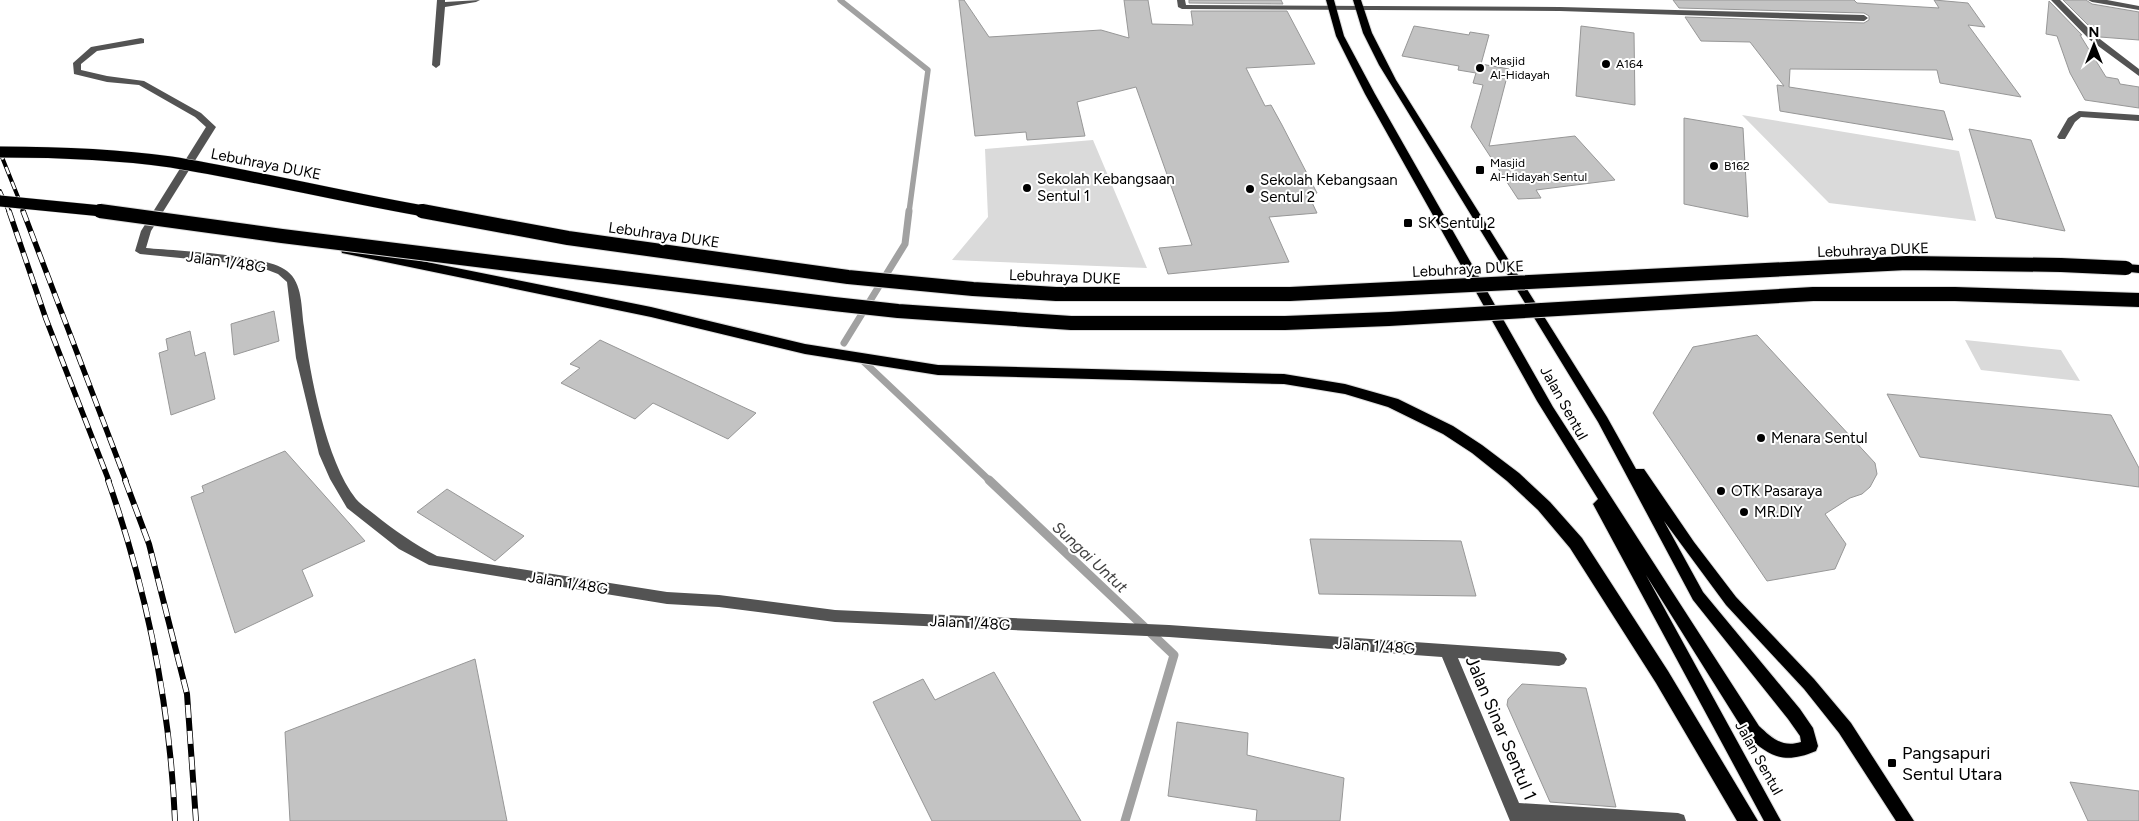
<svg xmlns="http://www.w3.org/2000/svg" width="2139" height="821" viewBox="0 0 2139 821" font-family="Figtree,sans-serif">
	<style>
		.green { fill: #dadada }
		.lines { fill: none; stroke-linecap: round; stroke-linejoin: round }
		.stream-far2 { stroke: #a1a1a1; stroke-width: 5.5 }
		.stream-far1 { stroke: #a1a1a1; stroke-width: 7 }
		.stream { stroke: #a1a1a1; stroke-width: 9 }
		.building { fill: #c3c3c3; stroke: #979797 }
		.major-casing { stroke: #dbdbdb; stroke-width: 2 }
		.highway-casing { stroke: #dbdbdb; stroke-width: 2 }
		.minor { fill: #535353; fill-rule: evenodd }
		.major { fill: #000; fill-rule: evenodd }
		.highway { fill: #000; fill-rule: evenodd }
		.rail-far2-casing { stroke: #000; stroke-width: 4 }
		.rail-far1-casing { stroke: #000; stroke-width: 5.5 }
		.rail-casing { stroke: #000; stroke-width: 6 }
		.rail-far2 { stroke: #fff; stroke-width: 2.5; stroke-dasharray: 8; stroke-linecap: butt }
		.rail-far1 { stroke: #fff; stroke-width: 4; stroke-dasharray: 11; stroke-linecap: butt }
		.rail { stroke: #fff; stroke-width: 4.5; stroke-dasharray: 13; stroke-linecap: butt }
		.highway-bridge-far1-casing { stroke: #dbdbdb; stroke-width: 12; stroke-linecap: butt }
		.highway-bridge-casing { stroke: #dbdbdb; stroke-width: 16; stroke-linecap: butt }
		.highway-bridge-far1 { stroke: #000; stroke-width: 11 }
		.highway-bridge { stroke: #000; stroke-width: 14 }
		.poi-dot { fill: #000; stroke: #fff; stroke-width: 2 }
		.labels { text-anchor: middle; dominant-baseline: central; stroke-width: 4; stroke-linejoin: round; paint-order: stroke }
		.far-poi-label { font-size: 12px; fill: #000; stroke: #fff; text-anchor: start }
		.street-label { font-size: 15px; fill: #000; stroke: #fff }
		.poi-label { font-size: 15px; fill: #000; stroke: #fff; text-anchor: start }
		.water-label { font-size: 16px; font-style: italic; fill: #424242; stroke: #fff }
		.near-street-label { font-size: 18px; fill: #000; stroke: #fff }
		.near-poi-label { font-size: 18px; fill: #000; stroke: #fff; text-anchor: start }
	</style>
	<rect width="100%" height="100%" fill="#fff"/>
	<path class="green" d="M 1742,115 L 1959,151 L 1976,221 L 1829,203 Z
		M 1093,140 L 1147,268 L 952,260 L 988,217 L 985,149 Z
		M 1965,340 L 2061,350 L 2080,381 L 1981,370 Z"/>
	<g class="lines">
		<path class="stream-far2" d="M 840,0 L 928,70 L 909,212"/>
		<path class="stream-far1" d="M 844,343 L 905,244 L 909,211
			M 862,360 L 990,481"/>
		<path class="stream" d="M 989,480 L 1174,655 L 1125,821"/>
	</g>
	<path class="building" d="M 959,0 L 964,0 L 989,37 L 1101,30 L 1129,38 L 1124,0 L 1148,0 L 1152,24 L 1193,25 L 1191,11 L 1287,11 L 1315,64 L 1246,68 L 1265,106 L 1271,105 L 1282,125 L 1317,193 L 1308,194 L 1317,213 L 1269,217 L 1289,262 L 1168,274 L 1159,248 L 1192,245 L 1136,87 L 1077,102 L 1085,136 L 1027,140 L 1026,132 L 975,136 Z
		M 1189,0 L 1281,0 L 1283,4 L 1189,3 Z
		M 1673,0 L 1854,0 L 1857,3 L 1939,8 L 1934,0 L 1968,3 L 1985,27 L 1968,25 L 2021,97 L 1940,83 L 1937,70 L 1790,69 L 1789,87 L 1944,111 L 1953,140 L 1780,111 L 1777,85 L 1784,86 L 1750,42 L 1701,41 L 1685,17 L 1864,23 L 1869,20 L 1869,16 L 1864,13 L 1679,8 Z
		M 2063,0 L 2086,0 L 2092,4 L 2139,12 L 2139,40 L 2100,37 Z
		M 2049,1 L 2082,35 L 2080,35 L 2106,77 L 2118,79 L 2120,84 L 2139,87 L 2139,108 L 2085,100 L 2070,73 L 2057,36 L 2046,34 Z
		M 1414,26 L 1469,35 L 1470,32 L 1489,35 L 1481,64 L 1509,69 L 1489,146 L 1575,136 L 1615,180 L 1536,190 L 1541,198 L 1518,199 L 1471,127 L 1483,85 L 1473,83 L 1476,73 L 1458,70 L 1459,66 L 1402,56 Z
		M 1581,26 L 1634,33 L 1635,105 L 1576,96 Z
		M 1684,118 L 1743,128 L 1748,217 L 1684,204 Z
		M 1969,129 L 2031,140 L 2065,231 L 1996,218 Z
		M 274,311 L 279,341 L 234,355 L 231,324 Z
		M 190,331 L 195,356 L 205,352 L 215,399 L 171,415 L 159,353 L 168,350 L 166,339 Z
		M 1757,335 L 1875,463 L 1877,474 L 1870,487 L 1862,494 L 1850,498 L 1825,514 L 1846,544 L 1835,569 L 1767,581 L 1653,413 L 1693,347 Z
		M 600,340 L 756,413 L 728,439 L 653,403 L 635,419 L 561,383 L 580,368 L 570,364 Z
		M 1887,394 L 2111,415 L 2139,468 L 2139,487 L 1920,457 Z
		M 285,451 L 365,541 L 302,570 L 313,596 L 235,633 L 191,497 L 204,492 L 202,486 Z
		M 447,489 L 524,536 L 495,561 L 417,512 Z
		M 1310,539 L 1461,541 L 1476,596 L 1319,594 Z
		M 475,659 L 507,821 L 290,821 L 285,732 Z
		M 994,672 L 1081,821 L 932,821 L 873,702 L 923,679 L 935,700 Z
		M 1522,684 L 1586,688 L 1616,807 L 1550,802 L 1507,705 L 1508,699 Z
		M 1177,722 L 1248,733 L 1247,755 L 1344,778 L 1340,821 L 1256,821 L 1257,810 L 1168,796 Z
		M 2070,782 L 2139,791 L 2139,821 L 2088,821 Z"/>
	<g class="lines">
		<defs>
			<path id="major" d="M 1326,0 L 1334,0 L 1344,36 L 1375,94 L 1553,407 L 1759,726 C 1772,738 1782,748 1801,742 L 1800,736 L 1788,719 L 1693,600 L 1598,422 L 1379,65 L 1363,33 L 1353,0 L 1361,0 L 1372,33 L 1396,80 L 1607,417 L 1636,469 L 1644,469 L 1694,542 L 1736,597 L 1814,679 L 1851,723 L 1914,821 L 1896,821 L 1839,733 L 1804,689 L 1726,605 L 1664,521 L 1703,592 L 1800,709 L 1813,728 L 1818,746 L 1816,751 C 1785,764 1771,758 1747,736 L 1646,575 L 1781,821 L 1764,821 L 1593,504 L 1598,499 L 1537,401 L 1365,94 L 1336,36 Z"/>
			<path id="highway" d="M 347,246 L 651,307 L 805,344 L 938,365 L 1284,374 L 1345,384 L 1398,399 L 1453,426 L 1482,445 L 1519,473 L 1550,502 L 1582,538 L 1668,671 L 1758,821 L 1737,821 L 1656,683 L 1570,548 L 1538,510 L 1507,481 L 1472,453 L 1443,434 L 1388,407 L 1345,394 L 1284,384 L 938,375 L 805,354 L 651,317 L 342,253 L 341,250 L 342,247 Z
				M 2126,264 L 2139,265 L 2139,273 L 2121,271 L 2119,268 L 2121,265 Z"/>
		</defs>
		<use href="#major" class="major-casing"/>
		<use href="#highway" class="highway-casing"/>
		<path class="minor" d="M 437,0 L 445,0 L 445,2 L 480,0 L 476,2 L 445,7 L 440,65 L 436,68 L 432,65 Z
			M 1177,0 L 1185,0 L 1186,5 L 1560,7 L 1864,15 L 1868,18 L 1864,21 L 1560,11 L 1182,9 L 1178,7 Z
			M 2051,0 L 2060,0 L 2096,36 L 2139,69 L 2139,76 L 2090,40 Z
			M 2088,0 L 2107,0 L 2139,6 L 2139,10 L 2092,2 Z
			M 141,38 L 144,39 L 144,43 L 97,51 L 81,64 L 81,70 L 107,76 L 144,81 L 201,113 L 216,127 L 151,231 L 146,248 C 177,251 266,254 287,271 C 303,283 301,308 304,327 C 310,375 326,461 356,499 C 361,505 368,509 374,514 C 394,530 414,544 437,556 L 667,592 L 719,595 L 835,610 L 1169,625 L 1559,652 L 1564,654 L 1567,659 L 1564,664 L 1559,666 L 1458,658 L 1519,803 L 1678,813 L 1684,815 L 1686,821 L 1510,821 L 1442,657 L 1169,637 L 835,622 L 719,607 L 667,604 L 429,565 L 399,549 L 347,508 L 330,479 L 319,454 L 296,358 L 287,282 L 278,274 L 265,269 L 241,264 L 140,254 L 135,251 L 141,231 L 206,127 L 195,117 L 139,85 L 107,82 L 74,74 L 73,63 L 91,47 Z
			M 2079,111 L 2139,115 L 2139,121 L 2081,117 L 2075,122 L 2065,139 L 2059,139 L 2057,137 L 2068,118 Z"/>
		<use href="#major" class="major"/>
		<use href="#highway" class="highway"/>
		<defs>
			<path id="rail-far2" d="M 0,152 L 24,212
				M 0,191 L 9,212"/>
			<path id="rail-far1" d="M 9,211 L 46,319 L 109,481
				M 23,211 L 126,481"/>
			<path id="rail" d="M 108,480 C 147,591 170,703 175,821
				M 125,480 L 149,544 L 187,694 L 196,821"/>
		</defs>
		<use href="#rail-far2" class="rail-far2-casing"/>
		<use href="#rail-far1" class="rail-far1-casing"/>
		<use href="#rail" class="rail-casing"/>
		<use href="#rail-far2" class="rail-far2"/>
		<use href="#rail-far1" class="rail-far1"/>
		<use href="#rail" class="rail"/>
		<defs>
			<path id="highway-bridge-far1" d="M 0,152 C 57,152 114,154 171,162 C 257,176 342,197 429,212
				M 0,201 L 112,212"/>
			<path id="highway-bridge" d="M 100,211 L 282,236 L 834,304 L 898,311 L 1071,323 L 1285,323 L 1389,319 L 1813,294 L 1955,294 L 2139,300
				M 422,211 L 568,238 L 848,277 L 973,289 L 1056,294 L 1290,294 L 1907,263 L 2061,265 L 2126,268"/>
		</defs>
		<use href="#highway-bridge-far1" class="highway-bridge-far1-casing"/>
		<use href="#highway-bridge" class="highway-bridge-casing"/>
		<use href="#highway-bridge-far1" class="highway-bridge-far1"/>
		<use href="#highway-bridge" class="highway-bridge"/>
	</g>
	<g class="poi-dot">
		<circle cx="1606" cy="64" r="5"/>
		<circle cx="1480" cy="68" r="5"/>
		<circle cx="1714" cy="166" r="5"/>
		<rect x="1475" y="165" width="10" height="10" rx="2.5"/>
		<circle cx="1027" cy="188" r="5"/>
		<circle cx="1250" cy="189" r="5"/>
		<rect x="1403" y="218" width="10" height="10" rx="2.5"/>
		<circle cx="1761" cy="438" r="5"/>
		<circle cx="1721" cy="491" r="5"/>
		<circle cx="1744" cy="512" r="5"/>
		<rect x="1887" y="758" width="10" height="10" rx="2.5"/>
	</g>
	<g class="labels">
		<g class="far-poi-label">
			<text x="1490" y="61">Masjid<tspan x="1490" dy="14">Al-Hidayah</tspan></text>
			<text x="1616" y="64">A164</text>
			<text x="1490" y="163">Masjid<tspan x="1490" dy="14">Al-Hidayah Sentul</tspan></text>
			<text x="1724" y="166">B162</text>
		</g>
		<g class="street-label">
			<text transform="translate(266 164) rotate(11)">Lebuhraya DUKE</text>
			<text transform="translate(664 235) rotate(8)">Lebuhraya DUKE</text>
			<text transform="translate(1873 250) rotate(-2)">Lebuhraya DUKE</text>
			<text transform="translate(226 262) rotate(8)">Jalan 1/48G</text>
			<text transform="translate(1468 269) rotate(-3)">Lebuhraya DUKE</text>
			<text transform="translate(1065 277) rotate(2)">Lebuhraya DUKE</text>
			<text transform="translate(1564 403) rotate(61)">Jalan Sentul</text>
			<text transform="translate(568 583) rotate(9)">Jalan 1/48G</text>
			<text transform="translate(970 623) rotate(3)">Jalan 1/48G</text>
			<text transform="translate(1375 646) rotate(4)">Jalan 1/48G</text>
			<text transform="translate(1759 758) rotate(61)">Jalan Sentul</text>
		</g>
		<g class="poi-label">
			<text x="1037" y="179">Sekolah Kebangsaan<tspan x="1037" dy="17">Sentul 1</tspan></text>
			<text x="1260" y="180">Sekolah Kebangsaan<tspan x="1260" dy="17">Sentul 2</tspan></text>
			<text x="1418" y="223">SK Sentul 2</text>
			<text x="1771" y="438">Menara Sentul</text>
			<text x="1731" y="491">OTK Pasaraya</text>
			<text x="1754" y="512">MR.DIY</text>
		</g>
		<g class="water-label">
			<text transform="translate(1090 557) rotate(43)">Sungai Untut</text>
		</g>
		<g class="near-street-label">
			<text transform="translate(1501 728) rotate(67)">Jalan Sinar Sentul 1</text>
		</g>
		<g class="near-poi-label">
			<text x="1902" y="753">Pangsapuri<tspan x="1902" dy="21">Sentul Utara</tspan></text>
		</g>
	</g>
	<g transform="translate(2094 45)" stroke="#ffffff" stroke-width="4" paint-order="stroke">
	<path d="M0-4L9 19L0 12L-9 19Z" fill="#000000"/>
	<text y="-8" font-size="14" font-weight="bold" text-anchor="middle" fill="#000000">N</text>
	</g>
</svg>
